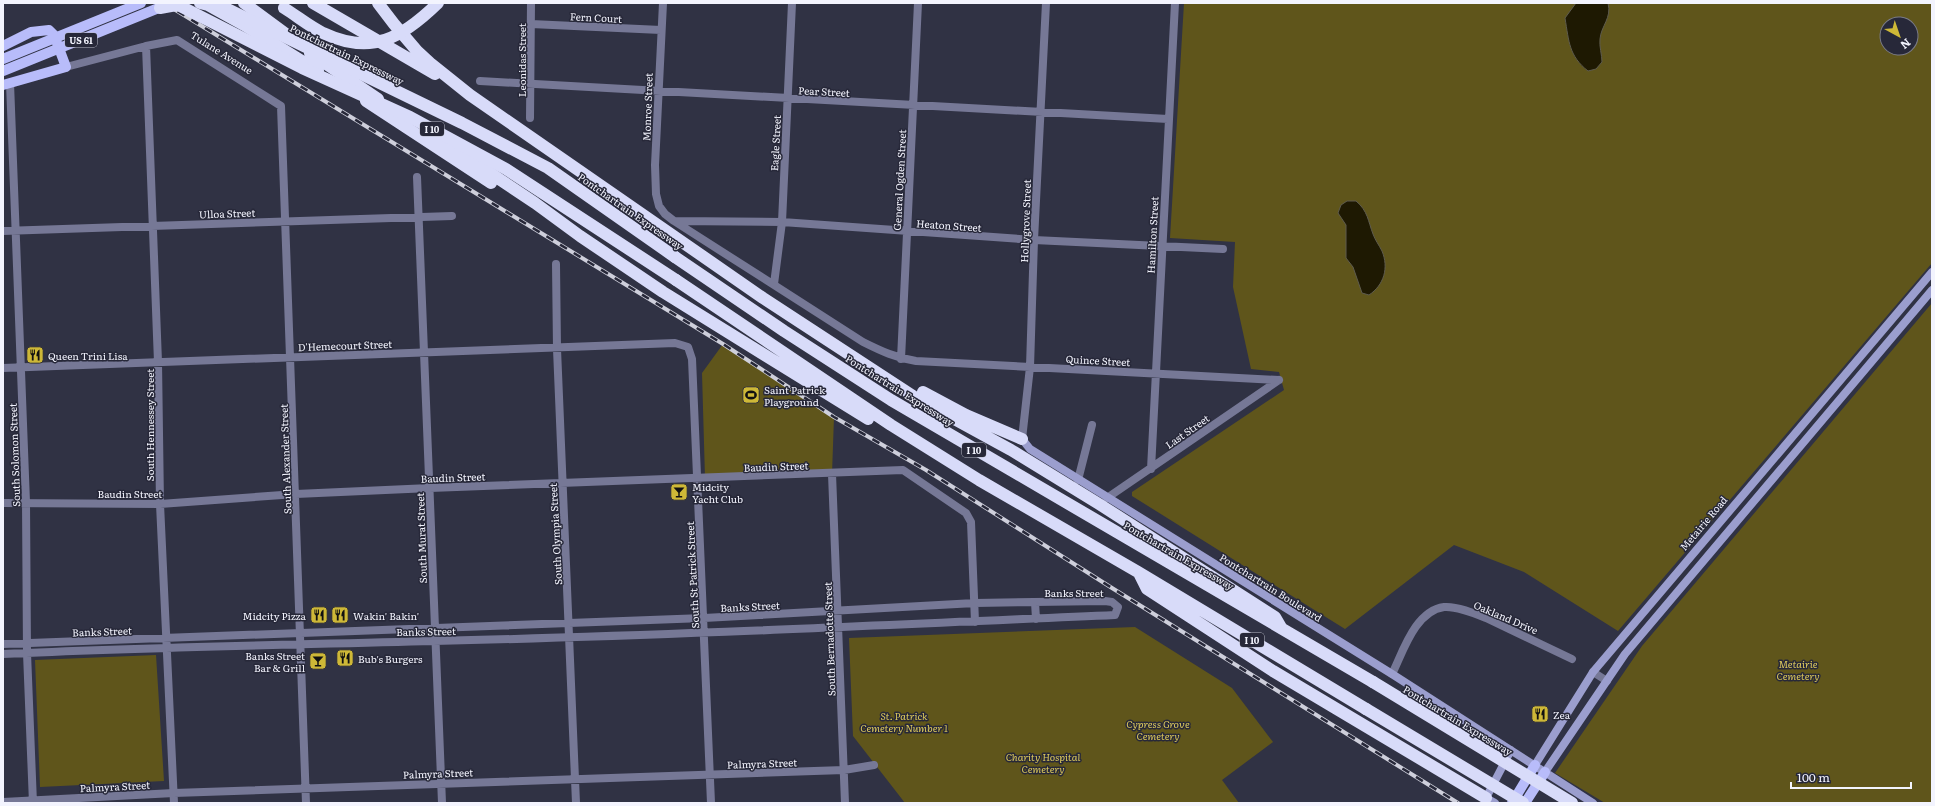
<svg xmlns="http://www.w3.org/2000/svg" width="1935" height="806" viewBox="0 0 1935 806" font-family="Literata,serif">
	<style>
		.green { fill: #5f551b; fill-rule: evenodd }
		.water { fill: #1e1902; stroke: #5e5b4e }
		.lines { fill: none; stroke-linecap: round; stroke-linejoin: round }
		.street { stroke: #767896; stroke-width: 8 }
		.secondary { stroke: #9b9ece; stroke-width: 8 }
		.primary { stroke: #b8bcfa; stroke-width: 10 }
		.highway { stroke: #d8dbf9; stroke-width: 12 }
		.rail-casing { stroke: #cecfdb; stroke-width: 4 }
		.rail { stroke: #272839; stroke-width: 2.5; stroke-dasharray: 8; stroke-linecap: butt }
		.primary-bridge { stroke: #b8bcfa; stroke-width: 10 }
		.highway-bridge { stroke: #d8dbf9; stroke-width: 12 }
		.labels { text-anchor: middle; dominant-baseline: central; stroke-width: 3; stroke-linejoin: round; paint-order: stroke }
		.shield { fill: #272839; stroke: #b6b7c3; stroke-width: 1 }
		.shield-label { font-size: 9px; font-weight: bold; fill: #f3f4fe }
		.street-label { font-size: 10px; fill: #f3f4fe; stroke: #272839 }
		.poi-label { font-size: 10px; fill: #f3f4fe; stroke: #272839; text-anchor: start }
		.park-label { font-size: 10px; font-style: italic; fill: #e0cc5c; stroke: #272839 }
	</style>
	<rect width="100%" height="100%" fill="#303244"/>
	<path class="green" d="M 1184,3 L 1932,3 L 1932,263 L 1618,631 L 1524,572 L 1454,545 L 1345,629 L 1132,496 L 1132,492 L 1284,390 L 1279,372 L 1251,369 L 1233,287 L 1235,242 L 1170,238 ZM 1887,24 L 1911,24 L 1911,48 L 1887,48 Z
		M 1932,303 L 1932,803 L 1605,803 L 1555,773 L 1642,646 Z
		M 723,344 L 834,417 L 832,474 L 705,478 L 702,373 Z
		M 1135,627 L 1232,688 L 1273,742 L 1222,780 L 1239,803 L 905,803 L 853,736 L 849,638 Z
		M 156,655 L 164,781 L 40,787 L 35,660 Z"/>
	<path class="water" d="M 1576,3 L 1608,3 C 1612,18 1601,26 1600,39 C 1599,46 1602,55 1602,62 L 1596,69 L 1588,71 C 1569,56 1569,42 1565,18 Z
		M 1347,201 L 1356,201 C 1368,211 1368,221 1373,234 C 1375,240 1379,245 1382,251 C 1389,268 1384,285 1369,295 L 1362,293 L 1353,267 L 1346,258 L 1346,225 L 1338,213 L 1341,205 Z"/>
	<g class="lines">
		<path class="street" d="M 663,3 L 655,165 L 656,194 L 659,206 L 665,214 L 674,221 L 863,342 C 881,351 896,358 916,361 L 1279,380
			M 531,24 L 661,30
			M 146,46 L 158,362 L 160,504 L 174,803
			M 66,67 L 146,46 L 177,40 L 281,106 L 306,803
			M 480,81 L 1168,119
			M 10,83 L 26,502 L 27,653 L 33,803
			M 530,118 L 531,3
			M 417,177 L 442,803
			M 675,221 L 782,222 L 1034,240 L 1223,249
			M 3,231 L 452,216
			M 556,264 L 557,349 L 576,803
			M 774,284 L 782,222 L 792,3
			M 901,359 L 918,3
			M 3,368 L 675,343 L 688,347 L 692,359 L 711,803
			M 1022,439 L 1030,367 L 1034,240 L 1046,3
			M 1151,469 L 1175,3
			M 832,474 L 845,803
			M 1078,480 L 1092,425
			M 1107,498 L 1279,380
			M 3,503 L 160,504 L 296,494 L 430,488 L 903,470 L 966,513 L 971,522 L 975,622
			M 1035,602 L 1036,619
			M 3,644 L 704,618 L 975,603 L 1105,601 L 1112,602 L 1118,607 L 1115,615 C 888,625 661,636 434,641 C 290,645 146,647 3,654
			M 1593,672 L 1607,681
			M 1392,674 C 1403,652 1415,611 1444,607 C 1457,606 1474,613 1486,618 L 1572,659
			M 3,802 L 174,793 L 844,770 L 874,765"/>
		<path class="secondary" d="M 1022,439 L 1030,449 L 1392,674 L 1593,803
			M 1535,765 L 1593,672 L 1932,272
			M 1545,772 L 1625,654 L 1932,290
			M 1495,803 L 1486,798 L 1511,750"/>
		<path class="primary" d="M 3,46 L 31,32 L 49,30 L 54,35 L 66,67 L 3,85
			M 1512,803 L 1535,765
			M 1525,803 L 1545,772"/>
		<path class="highway" d="M 200,3 L 208,5 L 244,25 L 318,71
			M 244,3 L 286,34
			M 313,3 L 435,74
			M 378,3 L 394,24 L 417,51 L 430,63 L 470,95 L 763,298 L 916,398 L 1011,450 L 1099,504 L 1275,617 L 1282,629
			M 310,53 L 378,99
			M 366,101 L 491,183
			M 430,133 L 535,203 L 580,236 L 663,292 L 868,419
			M 675,257 L 784,331 L 891,400 L 1373,682
			M 676,280 L 891,425 L 979,480 L 1138,572 L 1366,709
			M 923,392 L 966,415 L 1022,439
			M 1139,573 L 1147,589 L 1273,671 L 1486,798"/>
		<defs>
			<path id="rail" d="M 164,3 L 723,344 L 834,417 L 926,470 L 1112,588 L 1458,803"/>
		</defs>
		<use href="#rail" class="rail-casing"/>
		<use href="#rail" class="rail"/>
		<path class="primary-bridge" d="M 3,59 L 141,3
			M 3,71 L 166,5"/>
		<path class="highway-bridge" d="M 174,3 L 302,68 L 410,117 L 506,169 L 676,280
			M 215,3 L 462,123 L 548,168 L 675,257
			M 160,8 L 182,4
			M 284,8 C 297,16 309,26 323,33 C 372,56 402,38 438,3
			M 1373,682 L 1572,803
			M 1366,709 L 1523,803"/>
	</g>
	<defs>
		<symbol id="restaurant-square" viewBox="-11 -11 22 22"><rect x="-9" y="-9" width="18" height="18" rx="4" fill="#ceb837" stroke="#272839"/><path d="M-5-6h1v4h1v-4h1v4h1v-4h1v5L-1.5 .5V6h-2V.5L-5-1ZM5-6V6H3V1.5H1.5Q1.5-4 5-6Z" fill="#111"/></symbol>
		<symbol id="stadium-square" viewBox="-11 -11 22 22"><rect x="-9" y="-9" width="18" height="18" rx="4" fill="#ceb837" stroke="#272839"/><path d="M0-5a6.5 5 0 1 0 0 10a6.5 5 0 1 0 0-10ZM-3.5-1.8h7v3.6h-7Z" fill="#111"/></symbol>
		<symbol id="bar-square" viewBox="-11 -11 22 22"><rect x="-9" y="-9" width="18" height="18" rx="4" fill="#ceb837" stroke="#272839"/><path d="M-6-5H6L.8 .8V4.5H3.5V6h-7V4.5H-.8V.8Z" fill="#111"/></symbol>
	</defs>
	<g fill-rule="evenodd">
		<use href="#restaurant-square" x="25" y="345" width="20" height="20"/>
		<use href="#stadium-square" x="741" y="385" width="20" height="20"/>
		<use href="#bar-square" x="669" y="482" width="20" height="20"/>
		<use href="#restaurant-square" x="309" y="605" width="20" height="20"/>
		<use href="#restaurant-square" x="330" y="605" width="20" height="20"/>
		<use href="#restaurant-square" x="335" y="648" width="20" height="20"/>
		<use href="#bar-square" x="308" y="651" width="20" height="20"/>
		<use href="#restaurant-square" x="1530" y="704" width="20" height="20"/>
	</g>
	<g class="labels">
		<g class="shield">
			<rect x="65" y="33" width="32" height="14" rx="3"/>
			<rect x="420" y="122" width="24" height="14" rx="3"/>
			<rect x="962" y="443" width="24" height="14" rx="3"/>
			<rect x="1240" y="633" width="24" height="14" rx="3"/>
		</g>
		<g class="shield-label">
			<text x="81" y="40">US 61</text>
			<text x="432" y="129">I 10</text>
			<text x="974" y="450">I 10</text>
			<text x="1252" y="640">I 10</text>
		</g>
		<g class="street-label">
			<text transform="translate(596 17) rotate(3)">Fern Court</text>
			<text transform="translate(222 52) rotate(32)">Tulane Avenue</text>
			<text transform="translate(347 54) rotate(26)">Pontchartrain Expressway</text>
			<text transform="translate(521 60) rotate(-90)">Leonidas Street</text>
			<text transform="translate(824 91) rotate(3)">Pear Street</text>
			<text transform="translate(647 107) rotate(-88)">Monroe Street</text>
			<text transform="translate(775 143) rotate(-87)">Eagle Street</text>
			<text transform="translate(899 180) rotate(-87)">General Ogden Street</text>
			<text transform="translate(631 211) rotate(35)">Pontchartrain Expressway</text>
			<text transform="translate(227 213) rotate(-2)">Ulloa Street</text>
			<text transform="translate(1025 221) rotate(-88)">Hollygrove Street</text>
			<text transform="translate(949 225) rotate(4)">Heaton Street</text>
			<text transform="translate(1152 235) rotate(-87)">Hamilton Street</text>
			<text transform="translate(345 345) rotate(-2)">D'Hemecourt Street</text>
			<text transform="translate(1098 360) rotate(3)">Quince Street</text>
			<text transform="translate(900 390) rotate(32)">Pontchartrain Expressway</text>
			<text transform="translate(149 425) rotate(-90)">South Hennessey Street</text>
			<text transform="translate(1187 431) rotate(-35)">Last Street</text>
			<text transform="translate(14 455) rotate(-92)">South Solomon Street</text>
			<text transform="translate(285 459) rotate(-92)">South Alexander Street</text>
			<text transform="translate(776 466) rotate(-2)">Baudin Street</text>
			<text transform="translate(453 477) rotate(-2)">Baudin Street</text>
			<text x="130" y="493">Baudin Street</text>
			<text transform="translate(1703 523) rotate(-50)">Metairie Road</text>
			<text transform="translate(555 534) rotate(-93)">South Olympia Street</text>
			<text transform="translate(421 538) rotate(-92)">South Murat Street</text>
			<text transform="translate(1179 555) rotate(30)">Pontchartrain Expressway</text>
			<text transform="translate(692 575) rotate(-93)">South St Patrick Street</text>
			<text transform="translate(1271 587) rotate(32)">Pontchartrain Boulevard</text>
			<text x="1074" y="592">Banks Street</text>
			<text transform="translate(750 606) rotate(-3)">Banks Street</text>
			<text transform="translate(1506 617) rotate(23)">Oakland Drive</text>
			<text transform="translate(102 631) rotate(-2)">Banks Street</text>
			<text transform="translate(426 631) rotate(-1)">Banks Street</text>
			<text transform="translate(829 639) rotate(-92)">South Bernadotte Street</text>
			<text transform="translate(1458 720) rotate(31)">Pontchartrain Expressway</text>
			<text transform="translate(762 763) rotate(-2)">Palmyra Street</text>
			<text transform="translate(438 773) rotate(-2)">Palmyra Street</text>
			<text transform="translate(115 786) rotate(-3)">Palmyra Street</text>
		</g>
		<g class="poi-label">
			<text x="48" y="355">Queen Trini Lisa</text>
			<text x="764" y="389">Saint Patrick<tspan x="764" dy="12">Playground</tspan></text>
			<text x="692" y="486">Midcity<tspan x="692" dy="12">Yacht Club</tspan></text>
			<text x="306" y="615" text-anchor="end">Midcity Pizza</text>
			<text x="353" y="615">Wakin' Bakin'</text>
			<text x="305" y="655" text-anchor="end">Banks Street<tspan x="305" dy="12">Bar &amp; Grill</tspan></text>
			<text x="358" y="658">Bub's Burgers</text>
			<text x="1553" y="714">Zea</text>
		</g>
		<g class="park-label">
			<text x="1798" y="663">Metairie<tspan x="1798" dy="12">Cemetery</tspan></text>
			<text x="904" y="715">St. Patrick<tspan x="904" dy="12">Cemetery Number 1</tspan></text>
			<text x="1158" y="723">Cypress Grove<tspan x="1158" dy="12">Cemetery</tspan></text>
			<text x="1043" y="756">Charity Hospital<tspan x="1043" dy="12">Cemetery</tspan></text>
		</g>
	</g>
	<rect width="1935" height="806" fill="none" stroke="#f3f4fe" stroke-width="8"/>
	<g transform="translate(1899 36) rotate(140)"><circle r="19" fill="#272839" stroke="#797a88"/>
	<path d="M0-3L7 15L0 10L-7 15Z" fill="#ceb837"/>
	<text y="-6" font-size="11" font-weight="bold" text-anchor="middle" fill="#f3f4fe">N</text>
	</g>
	<path d="M1791 782v6h120v-6" fill="none" stroke="#f3f4fe" stroke-width="2"/>
	<text x="1797" y="782" font-size="12" fill="#f3f4fe" stroke="#272839" stroke-width="3" paint-order="stroke">100 m</text>
</svg>
